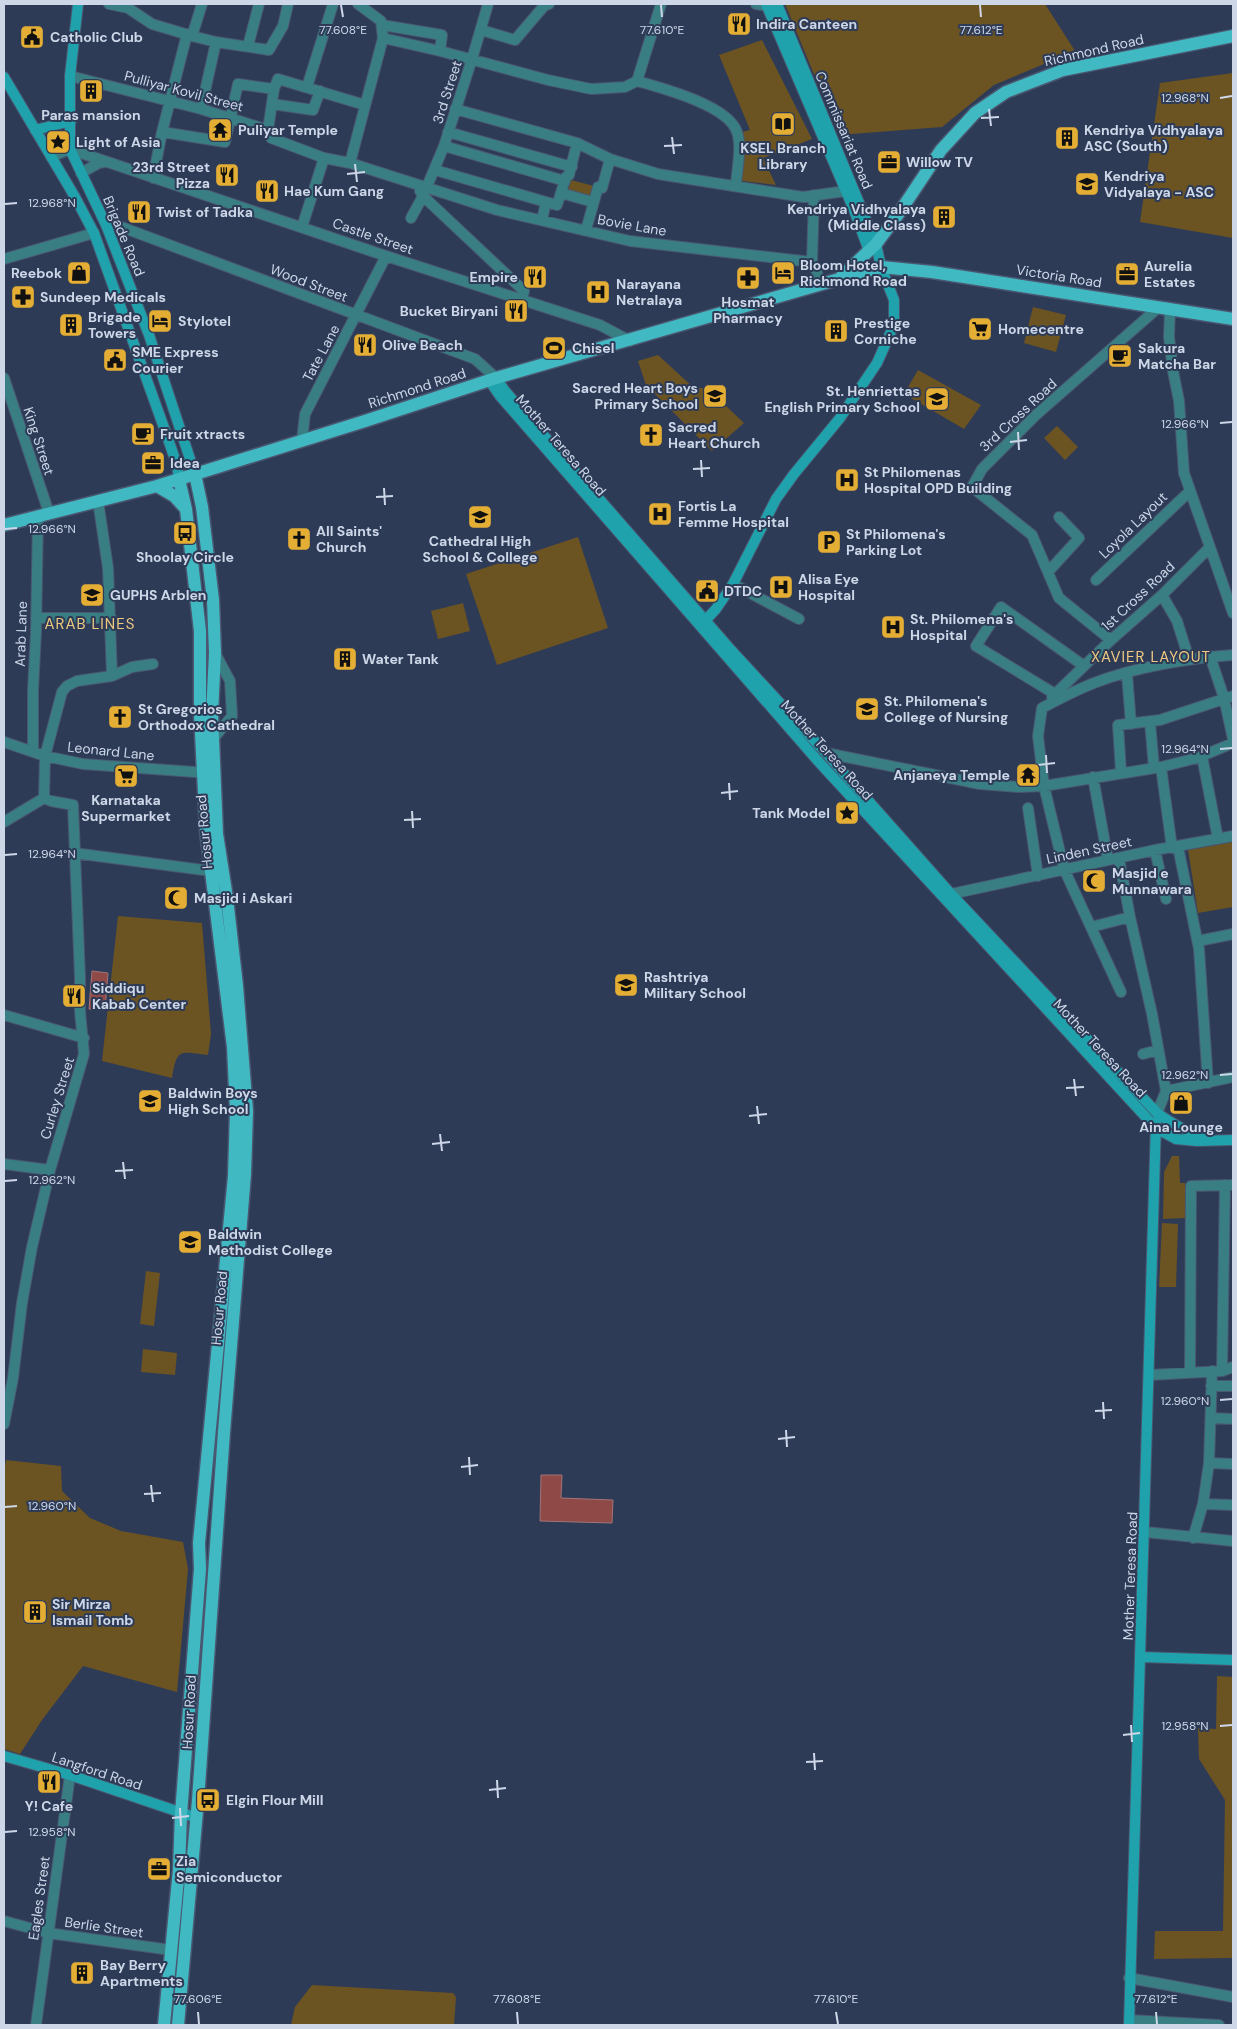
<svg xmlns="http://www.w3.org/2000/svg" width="1237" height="2029" viewBox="0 0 1237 2029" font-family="'DM Sans',sans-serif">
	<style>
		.green { fill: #6c5322 }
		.water { fill: #8f4947; stroke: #a27477 }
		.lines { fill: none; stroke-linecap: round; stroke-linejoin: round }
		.street-casing { stroke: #4a5771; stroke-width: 12 }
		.secondary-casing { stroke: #4a5771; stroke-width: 12 }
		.primary-casing { stroke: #4a5771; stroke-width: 15 }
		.street { stroke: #397e83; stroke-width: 10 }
		.secondary { stroke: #1fa2ac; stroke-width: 10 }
		.primary { stroke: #41b9c3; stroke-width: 12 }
		.ticks { fill: none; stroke: #cdd7e8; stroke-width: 2 }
		.labels { text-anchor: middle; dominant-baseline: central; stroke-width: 4; stroke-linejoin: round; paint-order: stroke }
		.poi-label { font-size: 14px; font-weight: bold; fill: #cdd7e8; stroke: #2d3b57; text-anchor: start }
		.street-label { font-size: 14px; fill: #cdd7e8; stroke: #2d3b57 }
		.neighbourhood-label { font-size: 15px; letter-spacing: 1px; fill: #efc981; stroke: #2d3b57 }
		.ticks-label { font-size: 12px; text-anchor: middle; fill: #cdd7e8; stroke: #2d3b57; stroke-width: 4; stroke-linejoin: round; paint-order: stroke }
	</style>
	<rect width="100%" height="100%" fill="#2d3b57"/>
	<path class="green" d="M 785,4 L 1045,4 L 1075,51 L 994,85 L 942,127 L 839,135 Z
		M 762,40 L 812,139 L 763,158 L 776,185 L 734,180 L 738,133 L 750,130 L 719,55 Z
		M 1233,73 L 1233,238 L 1140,222 L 1160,83 Z
		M 571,180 L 598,187 L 593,202 L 567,195 Z
		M 1033,307 L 1066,315 L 1056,352 L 1024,343 Z
		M 658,355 L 694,388 L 707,388 L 744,423 L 712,451 L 646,385 L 638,361 Z
		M 918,370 L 981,405 L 964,429 L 904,394 Z
		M 1057,426 L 1078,447 L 1065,460 L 1044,438 Z
		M 578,537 L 608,628 L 497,665 L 466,574 Z
		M 463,603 L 470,631 L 438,639 L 431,611 Z
		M 1233,842 L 1233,907 L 1198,913 L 1188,850 Z
		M 118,916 L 202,923 L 211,1034 L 208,1055 C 180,1052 177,1047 172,1078 L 102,1061 Z
		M 1172,1156 L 1179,1156 L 1180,1183 L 1185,1183 L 1186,1218 L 1163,1219 L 1164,1172 Z
		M 1162,1223 L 1178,1224 L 1176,1287 L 1159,1287 Z
		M 146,1271 L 160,1273 L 154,1326 L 140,1324 Z
		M 143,1349 L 177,1353 L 175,1375 L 141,1372 Z
		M 6,1460 L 61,1466 L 62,1491 L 90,1518 L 121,1531 L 183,1542 L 188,1569 L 177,1692 L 83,1666 L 42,1720 L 20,1754 L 4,1749 L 4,1472 Z
		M 1217,1676 L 1233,1677 L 1233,1958 L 1154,1959 L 1155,1931 L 1223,1931 L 1225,1800 L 1199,1759 L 1198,1728 L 1216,1729 Z
		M 312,1985 L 453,1993 L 456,1997 L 454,2025 L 291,2025 L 295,2007 Z"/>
	<path class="water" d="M 92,971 L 108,973 L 105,1010 L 89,1009 Z
		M 541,1475 L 562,1475 L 561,1498 L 613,1500 L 612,1523 L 540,1521 Z"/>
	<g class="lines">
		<defs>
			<path id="street" d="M 109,4 L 128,8 L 152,24 L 192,36 L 216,42 L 269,50 L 283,26 L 288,4
				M 358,4 L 381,21 L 383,38 L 440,51 L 548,80 L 591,89 L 625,87 L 637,81
				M 488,4 L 472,59 L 444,146 L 423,196 L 524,291 L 522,300
				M 661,4 L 637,81 C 661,88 728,105 737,132 C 742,147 737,169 736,185
				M 756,4 L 767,6 L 775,5
				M 382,25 L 442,35 L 440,51
				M 481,30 L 515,40 L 544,6 L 549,4
				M 192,36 L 202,4
				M 248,46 L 259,4
				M 70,76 L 201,109 L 268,130 L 271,138 L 324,158 L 350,163 L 497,210 L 630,241 L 812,262 L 817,272 L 819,285
				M 307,87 L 333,4
				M 272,104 L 313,110 L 320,91
				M 201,109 L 216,42
				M 455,109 L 577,143 L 610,159 L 658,174 L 803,197 L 846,191
				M 268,130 L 274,89 L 278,79 L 365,105
				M 162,132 L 225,142 L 238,84 L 274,89
				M 448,132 L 572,167
				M 444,146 L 565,181
				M 51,157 L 70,149 L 78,152 L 386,256 L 600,325 L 630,341
				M 350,163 L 383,38
				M 435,170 L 546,202
				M 81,173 L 99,163 L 105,162
				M 153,178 L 162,132 L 187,34
				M 561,193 L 593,202
				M 411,218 L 423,196 L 420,191
				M 542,220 L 546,202 L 557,205 L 566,177 L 569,175 L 577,143
				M 106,225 L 116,225 L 475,359 L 496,378
				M 302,227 L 324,158
				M 586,230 L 598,187 L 602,188 L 610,159
				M 4,259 L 94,233
				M 812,262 L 814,195
				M 1170,309 L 1169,337 L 1173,371 L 1179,401 L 1184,473 L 1233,613
				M 4,378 L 49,513
				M 302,440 L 305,414 L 386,256
				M 98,501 L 108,568 L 112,676
				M 1048,572 L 1079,538 L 1059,517
				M 1096,580 L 1190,491
				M 733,584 L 799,619
				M 1162,595 L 1177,621 L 1189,659
				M 36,618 L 111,618
				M 1111,640 L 1059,598 L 1032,535 L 972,487 L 982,469 L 1037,414 L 1159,307
				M 1210,656 L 1224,698 L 1233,739
				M 1127,674 L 1131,724
				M 1055,694 L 976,646 L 1001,607 L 1084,666
				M 1052,697 L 1111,640 L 1162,595 L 1210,547
				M 1150,722 L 1154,768
				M 213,739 L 232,716 L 230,681 L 215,653
				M 4,742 L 45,756 L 83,764 L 209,773
				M 33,752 L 33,690 L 36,632 L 38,516
				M 826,753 L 980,784 L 1019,787 L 1044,786 L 1161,767 L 1197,758 L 1233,743
				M 1202,756 L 1218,839
				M 1161,767 L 1172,848
				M 1121,772 L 1118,725 L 1160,720 L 1233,696
				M 1093,777 L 1108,860
				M 44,798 L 45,756 L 62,692 L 67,686 L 77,681 L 112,676 L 132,667 L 153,664
				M 1028,808 L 1038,876
				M 4,822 L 44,798
				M 1178,847 L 1199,949 L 1208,1083
				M 1155,850 L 1166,899
				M 74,853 L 211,871
				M 1119,858 L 1130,917 L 1152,1014 L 1166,1091 L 1157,1113
				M 946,898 L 951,894 L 1155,850 L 1233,836
				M 1091,927 L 1130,917
				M 1198,941 L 1233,934
				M 1121,992 L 1064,869 L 1044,786 L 1038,736 L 1042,708 C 1059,699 1076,690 1094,683 C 1135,667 1190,658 1233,655
				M 4,1015 L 84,1038
				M 1143,1054 L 1158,1050
				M 1166,1091 L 1233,1077
				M 4,1164 L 50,1170
				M 1212,1371 L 1209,1463 L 1203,1504 L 1233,1505
				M 1222,1371 L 1225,1185
				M 1190,1373 L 1191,1186 L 1233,1185
				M 1150,1375 L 1222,1371 L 1233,1367
				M 1211,1386 L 1233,1386
				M 1211,1418 L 1233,1419
				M 4,1424 L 13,1378 L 22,1303 L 32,1247 L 50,1170 L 84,1054 L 80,1011 L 80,977 L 73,805 L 51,801 L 44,798
				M 1209,1463 L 1233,1464
				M 1145,1532 L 1233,1541
				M 1193,1538 L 1203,1504
				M 4,1921 L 48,1933 L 171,1950
				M 1129,1978 L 1233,1997
				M 1129,2020 L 1219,2025
				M 36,2025 L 70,1775"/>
			<path id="secondary" d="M 78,4 L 70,76 L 70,149 L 106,225 L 149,335 L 195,474
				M 766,4 L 854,210 L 869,251
				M 4,77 L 75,197 L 94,233 L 167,436 L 177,465 L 179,479
				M 35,130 L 71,121
				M 496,378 L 505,391 L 731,650 L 826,753 L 951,894 L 1157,1113 C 1173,1124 1189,1134 1209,1137
				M 489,380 L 500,396 L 818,761 L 1156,1128 L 1176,1139 L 1197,1141 L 1233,1140
				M 702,624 L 716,609 L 733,584 L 776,499 L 794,474 L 840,418 L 877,363 L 894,325 L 894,300 L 881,267 L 876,244 L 777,4
				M 1141,1657 L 1233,1660
				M 4,1756 L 70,1775 L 197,1818
				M 1129,2025 L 1156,1122"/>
			<path id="primary" d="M 841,277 L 876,244 L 899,213 L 941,150 L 975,113 L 1006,92 L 1063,70 L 1233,36
				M 157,486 L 174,496 L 186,509
				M 4,525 L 157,486 L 365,421 L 496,378 L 881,267 L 932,272 L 1233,319
				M 164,2025 L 179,1869 L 181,1814 L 200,1569 L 199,1543 L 234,1176 L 236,1110 L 233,1047 L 206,831 L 200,714 L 200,631 L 186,509 L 179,479
				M 178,2025 L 198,1800 L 224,1432 L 245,1174 L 247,1111 L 237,986 L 227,898 L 217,834 L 212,714 L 215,653 L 213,600 L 202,507 L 195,474"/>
		</defs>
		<use href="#street" class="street-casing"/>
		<use href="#secondary" class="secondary-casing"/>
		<use href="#primary" class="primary-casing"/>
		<use href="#street" class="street"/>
		<use href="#secondary" class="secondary"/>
		<use href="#primary" class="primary"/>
	</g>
	<path class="ticks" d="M 341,5 L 343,17M 661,5 L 662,17M 980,5 L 981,17M 1220,98 L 1232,96M 989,109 L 991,126M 981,118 L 999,117M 672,137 L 674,154M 664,146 L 682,145M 355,164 L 357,182M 347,174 L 365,172M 5,204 L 17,203M 1220,423 L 1232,422M 1018,432 L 1019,450M 1010,442 L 1027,440M 701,460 L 702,477M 693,469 L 710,468M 384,488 L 385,505M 376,497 L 393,496M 5,529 L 17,528M 1220,749 L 1232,748M 1046,755 L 1047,773M 1038,765 L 1055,763M 729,783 L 730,800M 721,793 L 738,791M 412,811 L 413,828M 404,820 L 421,819M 5,855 L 17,854M 1220,1075 L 1232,1074M 1074,1079 L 1076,1096M 1066,1088 L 1084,1087M 757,1106 L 759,1124M 749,1116 L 767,1114M 440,1134 L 442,1151M 432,1144 L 450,1142M 123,1162 L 125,1179M 115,1171 L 133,1170M 5,1181 L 17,1180M 1220,1400 L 1232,1399M 1103,1402 L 1104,1419M 1095,1411 L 1112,1410M 786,1430 L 787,1447M 778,1439 L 795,1437M 469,1457 L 470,1475M 461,1467 L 478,1465M 151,1485 L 153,1502M 144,1494 L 161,1493M 5,1507 L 17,1506M 1131,1725 L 1132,1742M 1220,1726 L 1232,1725M 1123,1735 L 1140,1733M 814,1753 L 815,1770M 806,1762 L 823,1761M 497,1780 L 498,1798M 489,1790 L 506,1788M 180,1808 L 181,1826M 172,1818 L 189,1816M 5,1832 L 17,1831M 198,2012 L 199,2024M 517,2012 L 518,2024M 836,2012 L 838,2024M 1156,2012 L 1157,2024"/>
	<defs>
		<symbol id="restaurant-square" viewBox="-11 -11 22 22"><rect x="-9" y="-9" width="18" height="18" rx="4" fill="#e4ae35" stroke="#2d3b57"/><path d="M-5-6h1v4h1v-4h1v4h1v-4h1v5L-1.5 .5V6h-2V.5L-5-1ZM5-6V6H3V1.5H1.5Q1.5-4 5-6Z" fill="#111"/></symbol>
		<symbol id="civic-square" viewBox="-11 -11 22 22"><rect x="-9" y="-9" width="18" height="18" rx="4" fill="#e4ae35" stroke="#2d3b57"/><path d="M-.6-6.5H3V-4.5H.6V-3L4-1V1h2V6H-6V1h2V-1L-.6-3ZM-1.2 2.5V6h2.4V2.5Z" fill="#111"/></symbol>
		<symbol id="building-square" viewBox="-11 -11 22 22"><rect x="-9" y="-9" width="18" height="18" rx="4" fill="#e4ae35" stroke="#2d3b57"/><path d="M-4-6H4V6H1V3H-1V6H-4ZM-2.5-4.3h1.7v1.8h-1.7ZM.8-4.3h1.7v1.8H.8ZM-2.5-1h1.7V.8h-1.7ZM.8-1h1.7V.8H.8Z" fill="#111"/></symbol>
		<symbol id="library-square" viewBox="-11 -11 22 22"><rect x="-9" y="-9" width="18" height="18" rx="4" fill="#e4ae35" stroke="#2d3b57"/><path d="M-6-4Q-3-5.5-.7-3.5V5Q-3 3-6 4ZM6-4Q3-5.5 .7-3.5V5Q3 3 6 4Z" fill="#111"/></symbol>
		<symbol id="temple-square" viewBox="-11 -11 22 22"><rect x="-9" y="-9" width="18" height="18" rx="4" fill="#e4ae35" stroke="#2d3b57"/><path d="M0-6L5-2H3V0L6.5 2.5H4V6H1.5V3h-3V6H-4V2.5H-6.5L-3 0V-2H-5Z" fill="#111"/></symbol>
		<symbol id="sight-square" viewBox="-11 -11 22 22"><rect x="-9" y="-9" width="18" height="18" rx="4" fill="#e4ae35" stroke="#2d3b57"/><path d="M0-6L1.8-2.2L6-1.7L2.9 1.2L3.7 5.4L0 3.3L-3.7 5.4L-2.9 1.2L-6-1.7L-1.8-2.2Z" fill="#111"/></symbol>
		<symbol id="office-square" viewBox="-11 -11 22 22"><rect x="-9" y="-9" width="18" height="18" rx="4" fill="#e4ae35" stroke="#2d3b57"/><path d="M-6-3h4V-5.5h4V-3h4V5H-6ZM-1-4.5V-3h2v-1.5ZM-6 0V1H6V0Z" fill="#111"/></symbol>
		<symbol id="school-square" viewBox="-11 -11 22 22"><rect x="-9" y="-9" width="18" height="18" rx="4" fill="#e4ae35" stroke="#2d3b57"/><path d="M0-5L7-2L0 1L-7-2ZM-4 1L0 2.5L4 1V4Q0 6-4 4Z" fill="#111"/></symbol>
		<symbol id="shop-square" viewBox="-11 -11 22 22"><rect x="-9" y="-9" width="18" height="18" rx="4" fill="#e4ae35" stroke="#2d3b57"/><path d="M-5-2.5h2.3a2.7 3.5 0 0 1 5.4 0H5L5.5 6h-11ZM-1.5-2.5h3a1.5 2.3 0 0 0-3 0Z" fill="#111"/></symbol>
		<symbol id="hotel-square" viewBox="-11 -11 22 22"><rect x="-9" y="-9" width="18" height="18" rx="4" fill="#e4ae35" stroke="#2d3b57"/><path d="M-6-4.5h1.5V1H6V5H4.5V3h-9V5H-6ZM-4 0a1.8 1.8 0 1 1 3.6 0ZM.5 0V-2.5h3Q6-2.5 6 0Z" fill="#111"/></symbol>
		<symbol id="pharmacy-square" viewBox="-11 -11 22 22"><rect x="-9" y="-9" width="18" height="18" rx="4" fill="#e4ae35" stroke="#2d3b57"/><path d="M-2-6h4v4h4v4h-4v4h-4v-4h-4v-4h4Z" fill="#111"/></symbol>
		<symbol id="hospital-square" viewBox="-11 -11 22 22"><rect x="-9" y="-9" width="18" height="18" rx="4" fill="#e4ae35" stroke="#2d3b57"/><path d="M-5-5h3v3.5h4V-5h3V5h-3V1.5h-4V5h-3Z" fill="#111"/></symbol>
		<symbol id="supermarket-square" viewBox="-11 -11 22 22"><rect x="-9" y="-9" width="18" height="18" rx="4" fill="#e4ae35" stroke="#2d3b57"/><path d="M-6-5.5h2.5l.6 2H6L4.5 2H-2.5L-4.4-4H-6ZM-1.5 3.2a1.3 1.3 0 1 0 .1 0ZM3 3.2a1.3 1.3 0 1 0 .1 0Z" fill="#111"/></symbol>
		<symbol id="stadium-square" viewBox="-11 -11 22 22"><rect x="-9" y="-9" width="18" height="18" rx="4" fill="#e4ae35" stroke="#2d3b57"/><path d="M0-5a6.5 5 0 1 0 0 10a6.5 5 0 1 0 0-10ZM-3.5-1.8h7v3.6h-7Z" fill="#111"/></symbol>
		<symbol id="cafe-square" viewBox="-11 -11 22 22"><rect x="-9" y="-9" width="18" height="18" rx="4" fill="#e4ae35" stroke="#2d3b57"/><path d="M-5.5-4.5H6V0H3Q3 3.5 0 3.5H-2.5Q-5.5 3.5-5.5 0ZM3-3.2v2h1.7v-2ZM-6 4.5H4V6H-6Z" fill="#111"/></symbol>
		<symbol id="church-square" viewBox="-11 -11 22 22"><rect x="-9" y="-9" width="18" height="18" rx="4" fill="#e4ae35" stroke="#2d3b57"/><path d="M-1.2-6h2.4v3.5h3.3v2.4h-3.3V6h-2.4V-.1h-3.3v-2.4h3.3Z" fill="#111"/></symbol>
		<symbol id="bus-square" viewBox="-11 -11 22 22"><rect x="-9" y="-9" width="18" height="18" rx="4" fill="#e4ae35" stroke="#2d3b57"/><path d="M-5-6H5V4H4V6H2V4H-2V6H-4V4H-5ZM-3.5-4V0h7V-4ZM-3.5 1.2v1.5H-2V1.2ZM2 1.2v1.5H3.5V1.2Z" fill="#111"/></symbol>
		<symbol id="parking-square" viewBox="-11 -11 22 22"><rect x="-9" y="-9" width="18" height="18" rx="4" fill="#e4ae35" stroke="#2d3b57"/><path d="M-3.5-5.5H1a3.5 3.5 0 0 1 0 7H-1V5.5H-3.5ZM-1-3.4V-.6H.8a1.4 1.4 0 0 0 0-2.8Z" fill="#111"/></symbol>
		<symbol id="university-square" viewBox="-11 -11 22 22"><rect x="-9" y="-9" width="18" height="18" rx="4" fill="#e4ae35" stroke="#2d3b57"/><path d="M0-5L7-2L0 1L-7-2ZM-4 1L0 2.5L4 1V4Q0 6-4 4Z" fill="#111"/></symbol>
		<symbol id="mosque-square" viewBox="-11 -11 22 22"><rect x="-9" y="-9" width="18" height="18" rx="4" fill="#e4ae35" stroke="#2d3b57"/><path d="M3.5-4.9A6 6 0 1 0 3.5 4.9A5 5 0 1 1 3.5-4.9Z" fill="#111"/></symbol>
	</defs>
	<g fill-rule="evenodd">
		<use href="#restaurant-square" x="725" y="10" width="28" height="28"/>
		<use href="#civic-square" x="18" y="23" width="28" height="28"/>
		<use href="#building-square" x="77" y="77" width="28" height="28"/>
		<use href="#library-square" x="769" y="110" width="28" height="28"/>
		<use href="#temple-square" x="206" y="116" width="28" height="28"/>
		<use href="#building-square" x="1053" y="124" width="28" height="28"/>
		<use href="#sight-square" x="44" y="128" width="28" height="28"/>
		<use href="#office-square" x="875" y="148" width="28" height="28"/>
		<use href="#restaurant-square" x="213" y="161" width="28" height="28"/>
		<use href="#school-square" x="1073" y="170" width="28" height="28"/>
		<use href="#restaurant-square" x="253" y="177" width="28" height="28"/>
		<use href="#restaurant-square" x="125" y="198" width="28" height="28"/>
		<use href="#building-square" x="930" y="203" width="28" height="28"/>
		<use href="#shop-square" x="65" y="259" width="28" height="28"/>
		<use href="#hotel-square" x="769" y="259" width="28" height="28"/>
		<use href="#office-square" x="1113" y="260" width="28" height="28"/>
		<use href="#restaurant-square" x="521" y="263" width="28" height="28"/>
		<use href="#pharmacy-square" x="734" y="264" width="28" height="28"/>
		<use href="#hospital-square" x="584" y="278" width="28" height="28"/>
		<use href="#pharmacy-square" x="9" y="283" width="28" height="28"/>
		<use href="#restaurant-square" x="502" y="297" width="28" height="28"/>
		<use href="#hotel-square" x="146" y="307" width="28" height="28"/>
		<use href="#building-square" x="57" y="311" width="28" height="28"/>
		<use href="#supermarket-square" x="966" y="315" width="28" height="28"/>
		<use href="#building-square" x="822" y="317" width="28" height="28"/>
		<use href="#restaurant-square" x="351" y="331" width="28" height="28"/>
		<use href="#stadium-square" x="540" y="334" width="28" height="28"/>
		<use href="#cafe-square" x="1106" y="342" width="28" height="28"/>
		<use href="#civic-square" x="101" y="346" width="28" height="28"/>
		<use href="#school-square" x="701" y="382" width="28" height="28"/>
		<use href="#school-square" x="923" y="385" width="28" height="28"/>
		<use href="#cafe-square" x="129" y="420" width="28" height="28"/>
		<use href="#church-square" x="637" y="421" width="28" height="28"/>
		<use href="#office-square" x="139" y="449" width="28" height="28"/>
		<use href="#hospital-square" x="833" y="466" width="28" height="28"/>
		<use href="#hospital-square" x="646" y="500" width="28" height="28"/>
		<use href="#school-square" x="466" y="503" width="28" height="28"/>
		<use href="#bus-square" x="171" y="519" width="28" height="28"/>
		<use href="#church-square" x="285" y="525" width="28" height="28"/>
		<use href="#parking-square" x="815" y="528" width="28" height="28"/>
		<use href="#hospital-square" x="767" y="573" width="28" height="28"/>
		<use href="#civic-square" x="693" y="577" width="28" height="28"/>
		<use href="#school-square" x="78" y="581" width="28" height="28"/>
		<use href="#hospital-square" x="879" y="613" width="28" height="28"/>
		<use href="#building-square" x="331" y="645" width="28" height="28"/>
		<use href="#university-square" x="853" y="695" width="28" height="28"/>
		<use href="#church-square" x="106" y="703" width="28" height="28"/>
		<use href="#temple-square" x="1014" y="761" width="28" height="28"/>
		<use href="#supermarket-square" x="112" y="762" width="28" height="28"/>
		<use href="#sight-square" x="833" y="799" width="28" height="28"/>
		<use href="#mosque-square" x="1080" y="867" width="28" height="28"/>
		<use href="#mosque-square" x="162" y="884" width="28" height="28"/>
		<use href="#school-square" x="612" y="971" width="28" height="28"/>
		<use href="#restaurant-square" x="60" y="982" width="28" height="28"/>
		<use href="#school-square" x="136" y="1087" width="28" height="28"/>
		<use href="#shop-square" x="1167" y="1089" width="28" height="28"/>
		<use href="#university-square" x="176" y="1228" width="28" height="28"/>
		<use href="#building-square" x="21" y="1598" width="28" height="28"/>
		<use href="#restaurant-square" x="35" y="1768" width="28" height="28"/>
		<use href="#bus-square" x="194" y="1786" width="28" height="28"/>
		<use href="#office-square" x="145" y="1855" width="28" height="28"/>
		<use href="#building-square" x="68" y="1959" width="28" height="28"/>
	</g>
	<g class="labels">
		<g class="poi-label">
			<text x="756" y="24">Indira Canteen</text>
			<text x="50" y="37">Catholic Club</text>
			<text x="91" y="115" text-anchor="middle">Paras mansion</text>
			<text x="238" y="130">Puliyar Temple</text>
			<text x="1084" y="130">Kendriya Vidhyalaya<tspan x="1084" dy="16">ASC (South)</tspan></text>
			<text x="76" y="142">Light of Asia</text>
			<text x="783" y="148" text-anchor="middle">KSEL Branch<tspan x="783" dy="16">Library</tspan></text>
			<text x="906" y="162">Willow TV</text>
			<text x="210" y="167" text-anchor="end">23rd Street<tspan x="210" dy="16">Pizza</tspan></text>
			<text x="1104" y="176">Kendriya<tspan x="1104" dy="16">Vidyalaya - ASC</tspan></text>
			<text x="284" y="191">Hae Kum Gang</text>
			<text x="926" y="209" text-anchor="end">Kendriya Vidhyalaya<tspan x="926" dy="16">(Middle Class)</tspan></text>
			<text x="156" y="212">Twist of Tadka</text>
			<text x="800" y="265">Bloom Hotel,<tspan x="800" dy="16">Richmond Road</tspan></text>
			<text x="1144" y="266">Aurelia<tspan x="1144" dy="16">Estates</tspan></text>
			<text x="62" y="273" text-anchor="end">Reebok</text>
			<text x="518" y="277" text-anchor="end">Empire</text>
			<text x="616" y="284">Narayana<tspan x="616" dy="16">Netralaya</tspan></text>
			<text x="40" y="297">Sundeep Medicals</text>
			<text x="748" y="302" text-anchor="middle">Hosmat<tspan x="748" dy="16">Pharmacy</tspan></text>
			<text x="498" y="311" text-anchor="end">Bucket Biryani</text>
			<text x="88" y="317">Brigade<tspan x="88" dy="16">Towers</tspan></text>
			<text x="178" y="321">Stylotel</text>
			<text x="854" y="323">Prestige<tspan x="854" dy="16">Corniche</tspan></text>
			<text x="998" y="329">Homecentre</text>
			<text x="382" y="345">Olive Beach</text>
			<text x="572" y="348">Chisel</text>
			<text x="1138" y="348">Sakura<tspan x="1138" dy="16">Matcha Bar</tspan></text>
			<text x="132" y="352">SME Express<tspan x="132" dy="16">Courier</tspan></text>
			<text x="698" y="388" text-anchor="end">Sacred Heart Boys<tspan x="698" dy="16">Primary School</tspan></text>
			<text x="920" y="391" text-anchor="end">St. Henriettas<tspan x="920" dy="16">English Primary School</tspan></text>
			<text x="668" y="427">Sacred<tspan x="668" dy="16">Heart Church</tspan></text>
			<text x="160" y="434">Fruit xtracts</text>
			<text x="170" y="463">Idea</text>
			<text x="864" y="472">St Philomenas<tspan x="864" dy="16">Hospital OPD Building</tspan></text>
			<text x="678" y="506">Fortis La<tspan x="678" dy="16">Femme Hospital</tspan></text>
			<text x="316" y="531">All Saints'<tspan x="316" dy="16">Church</tspan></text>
			<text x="846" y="534">St Philomena's<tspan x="846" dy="16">Parking Lot</tspan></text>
			<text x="480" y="541" text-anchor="middle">Cathedral High<tspan x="480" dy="16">School &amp; College</tspan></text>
			<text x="185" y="557" text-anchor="middle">Shoolay Circle</text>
			<text x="798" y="579">Alisa Eye<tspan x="798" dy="16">Hospital</tspan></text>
			<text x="724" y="591">DTDC</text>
			<text x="110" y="595">GUPHS Arblen</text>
			<text x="910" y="619">St. Philomena's<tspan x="910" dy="16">Hospital</tspan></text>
			<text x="362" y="659">Water Tank</text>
			<text x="884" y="701">St. Philomena's<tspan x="884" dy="16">College of Nursing</tspan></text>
			<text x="138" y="709">St Gregorios<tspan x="138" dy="16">Orthodox Cathedral</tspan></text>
			<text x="1010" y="775" text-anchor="end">Anjaneya Temple</text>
			<text x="126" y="800" text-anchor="middle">Karnataka<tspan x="126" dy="16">Supermarket</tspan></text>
			<text x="830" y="813" text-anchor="end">Tank Model</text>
			<text x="1112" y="873">Masjid e<tspan x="1112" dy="16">Munnawara</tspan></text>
			<text x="194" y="898">Masjid i Askari</text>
			<text x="644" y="977">Rashtriya<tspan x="644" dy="16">Military School</tspan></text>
			<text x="92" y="988">Siddiqu<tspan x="92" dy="16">Kabab Center</tspan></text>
			<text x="168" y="1093">Baldwin Boys<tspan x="168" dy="16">High School</tspan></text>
			<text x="1181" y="1127" text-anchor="middle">Aina Lounge</text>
			<text x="208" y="1234">Baldwin<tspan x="208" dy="16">Methodist College</tspan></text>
			<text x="52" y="1604">Sir Mirza<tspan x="52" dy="16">Ismail Tomb</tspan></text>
			<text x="226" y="1800">Elgin Flour Mill</text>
			<text x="49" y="1806" text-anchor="middle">Y! Cafe</text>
			<text x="176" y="1861">Zia<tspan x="176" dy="16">Semiconductor</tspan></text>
			<text x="100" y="1965">Bay Berry<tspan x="100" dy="16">Apartments</tspan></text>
		</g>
		<g class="street-label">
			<text transform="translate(1094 50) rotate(-13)">Richmond Road</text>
			<text transform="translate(184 91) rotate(15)">Pulliyar Kovil Street</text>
			<text transform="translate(447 92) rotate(-72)">3rd Street</text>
			<text transform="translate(844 130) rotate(67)">Commissariat Road</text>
			<text transform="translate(632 225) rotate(10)">Bovie Lane</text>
			<text transform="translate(124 236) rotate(67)">Brigade Road</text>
			<text transform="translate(373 236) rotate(19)">Castle Street</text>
			<text transform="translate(1059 276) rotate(9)">Victoria Road</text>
			<text transform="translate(309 283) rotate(21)">Wood Street</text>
			<text transform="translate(321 353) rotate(-62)">Tate Lane</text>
			<text transform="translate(417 388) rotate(-18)">Richmond Road</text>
			<text transform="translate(1018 415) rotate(-43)">3rd Cross Road</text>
			<text transform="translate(39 441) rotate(72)">King Street</text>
			<text transform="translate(561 445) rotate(49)">Mother Teresa Road</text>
			<text transform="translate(1133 525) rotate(-44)">Loyola Layout</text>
			<text transform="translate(1138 596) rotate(-43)">1st Cross Road</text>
			<text transform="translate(21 634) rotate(-88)">Arab Lane</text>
			<text transform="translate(827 750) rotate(48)">Mother Teresa Road</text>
			<text transform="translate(111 751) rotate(6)">Leonard Lane</text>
			<text transform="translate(204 832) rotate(-95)">Hosur Road</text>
			<text transform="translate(1089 850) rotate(-12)">Linden Street</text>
			<text transform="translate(1100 1048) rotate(47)">Mother Teresa Road</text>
			<text transform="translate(57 1098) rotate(-73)">Curley Street</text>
			<text transform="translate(219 1308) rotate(-85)">Hosur Road</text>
			<text transform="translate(1130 1576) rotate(-88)">Mother Teresa Road</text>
			<text transform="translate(189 1712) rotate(-87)">Hosur Road</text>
			<text transform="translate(97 1771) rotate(18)">Langford Road</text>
			<text transform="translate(39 1898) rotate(-82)">Eagles Street</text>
			<text transform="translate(104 1927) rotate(8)">Berlie Street</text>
		</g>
		<g class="neighbourhood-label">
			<text x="90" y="624">ARAB LINES</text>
			<text x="1151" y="657">XAVIER LAYOUT</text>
		</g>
	</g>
	<g class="ticks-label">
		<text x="343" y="34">77.608°E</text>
		<text x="662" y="34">77.610°E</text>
		<text x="981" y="34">77.612°E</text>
		<text x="1185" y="102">12.968°N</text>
		<text x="52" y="207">12.968°N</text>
		<text x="1185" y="428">12.966°N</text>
		<text x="52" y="533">12.966°N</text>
		<text x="1185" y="753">12.964°N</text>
		<text x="52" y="858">12.964°N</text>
		<text x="1185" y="1079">12.962°N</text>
		<text x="52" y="1184">12.962°N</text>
		<text x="1185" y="1405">12.960°N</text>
		<text x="52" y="1510">12.960°N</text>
		<text x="1185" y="1730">12.958°N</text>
		<text x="52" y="1836">12.958°N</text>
		<text x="198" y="2003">77.606°E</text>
		<text x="517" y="2003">77.608°E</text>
		<text x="836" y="2003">77.610°E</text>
		<text x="1156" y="2003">77.612°E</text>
	</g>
	<rect width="1237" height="2029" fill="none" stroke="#cdd7e8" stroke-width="10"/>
</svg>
